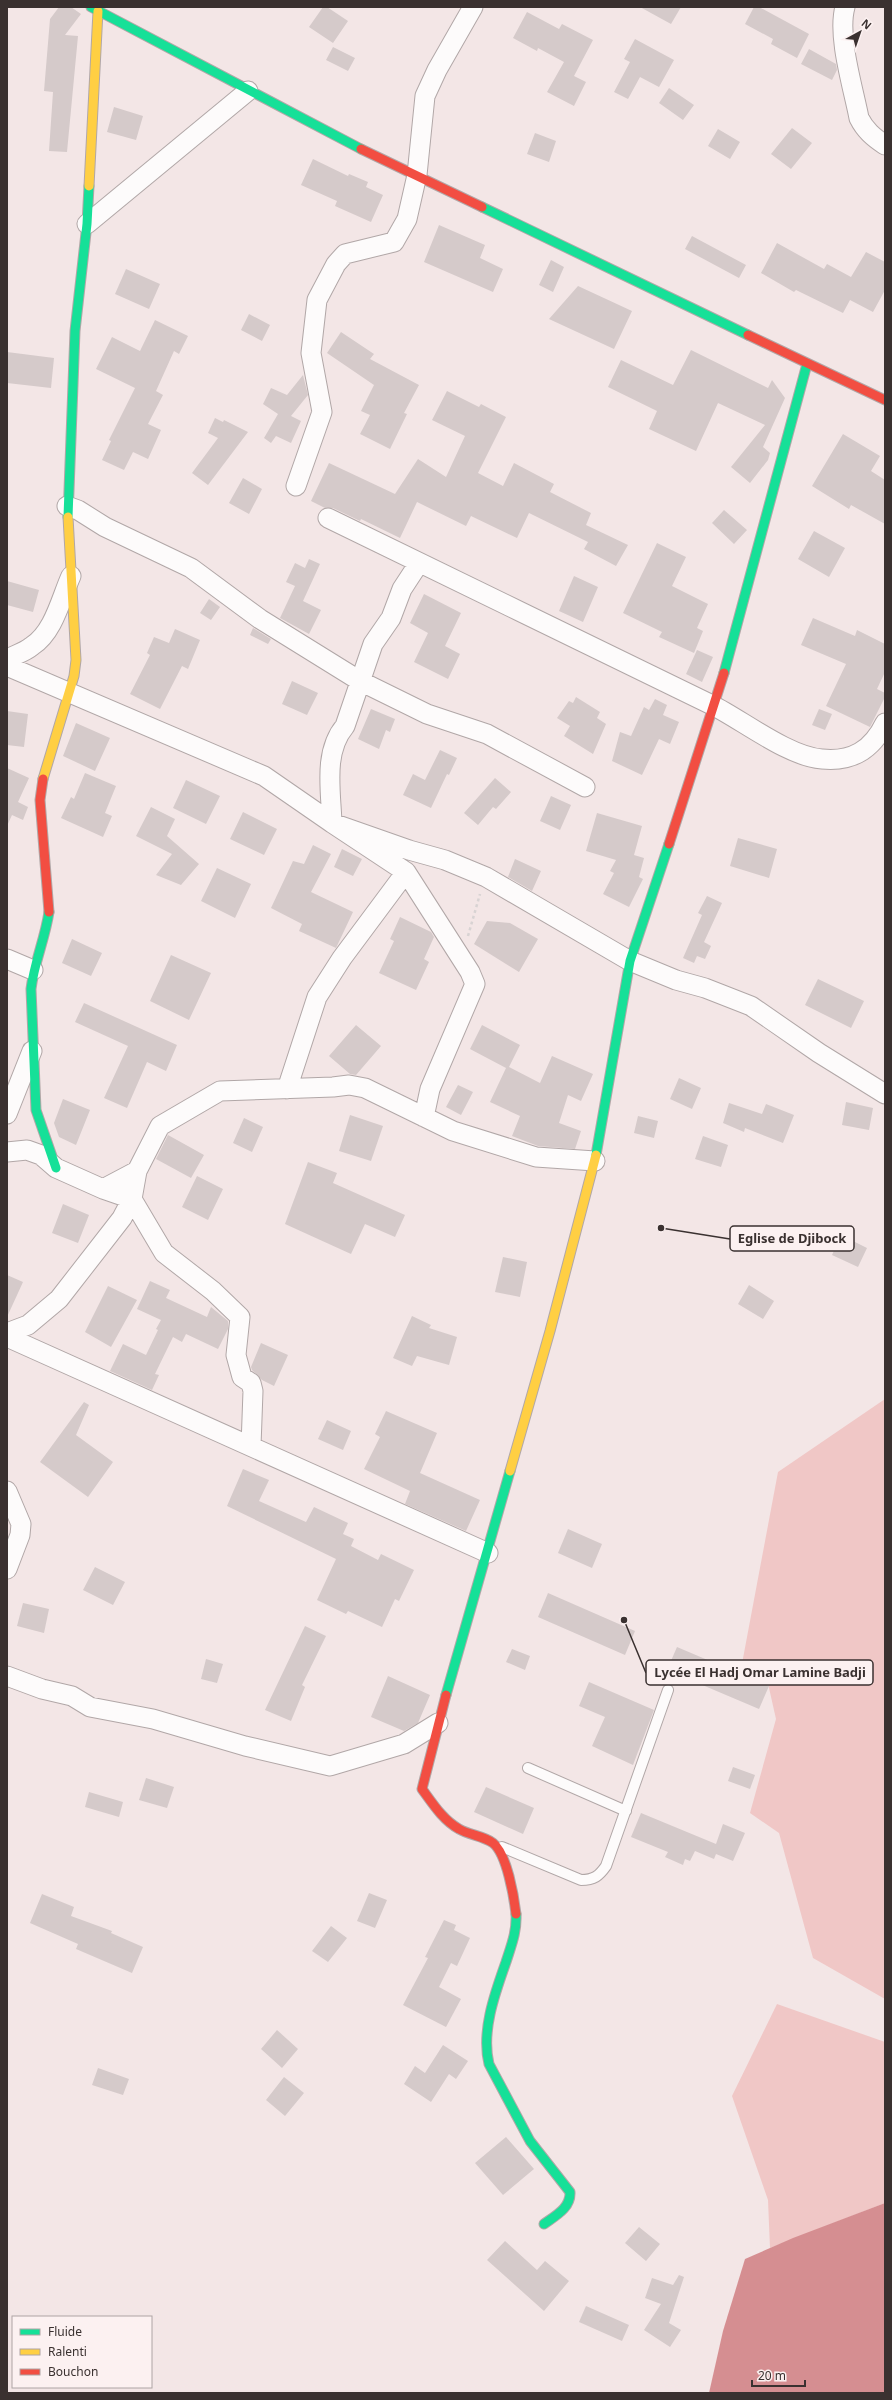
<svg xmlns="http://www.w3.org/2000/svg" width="892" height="2400" viewBox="0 0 892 2400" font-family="'Noto Sans',sans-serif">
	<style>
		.green { fill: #f0c7c6 }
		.water { fill: #d58e91 }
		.building { fill: #d5caca }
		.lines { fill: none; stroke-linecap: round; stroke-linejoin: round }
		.lane-casing { stroke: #b1a7a7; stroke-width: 12 }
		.street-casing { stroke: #b1a7a7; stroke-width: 21 }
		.fast-casing { stroke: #b1a7a7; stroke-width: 11 }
		.slow-casing { stroke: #b1a7a7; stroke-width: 11 }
		.jam-casing { stroke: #b1a7a7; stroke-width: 11 }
		.path { stroke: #d8d3d3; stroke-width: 2.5; stroke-dasharray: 3 3; stroke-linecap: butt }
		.lane { stroke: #fdfbfb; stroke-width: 10 }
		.street { stroke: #fdfbfb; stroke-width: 19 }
		.fast { stroke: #16e098; stroke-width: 9 }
		.slow { stroke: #ffcf43; stroke-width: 9 }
		.jam { stroke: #f24e42; stroke-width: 9 }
		.leader { fill: none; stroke: #3a3130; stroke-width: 1.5 }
		.callout-dot { fill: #3a3130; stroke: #fcf1f1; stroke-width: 1.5 }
		.callout { fill: #fcf1f1; stroke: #3a3130; stroke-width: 1.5 }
		.callout-label { font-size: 13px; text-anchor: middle; font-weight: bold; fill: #3a3130 }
	</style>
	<rect width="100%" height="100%" fill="#f3e6e6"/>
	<path class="green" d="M 885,1399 L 885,1999 L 813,1958 L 779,1833 L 750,1813 L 776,1719 L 767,1679 L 741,1669 L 778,1472 Z
		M 777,2004 L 885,2042 L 885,2203 L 770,2248 L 768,2200 L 732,2096 Z"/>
	<path class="water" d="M 885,2203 L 885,2393 L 709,2393 L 723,2331 L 745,2259 L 793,2238 Z"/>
	<path class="building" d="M 59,7 L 71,7 L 81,14 L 65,35 L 78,36 L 67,152 L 49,151 L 53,92 L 44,91 L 50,19 Z
		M 323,7 L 327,7 L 348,21 L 333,43 L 309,27 Z
		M 640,7 L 681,7 L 671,24 Z
		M 754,7 L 759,7 L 809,34 L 797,58 L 771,44 L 773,39 L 745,24 Z
		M 527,12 L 559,29 L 562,24 L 593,40 L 574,76 L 586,82 L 574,106 L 547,92 L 564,62 L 538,48 L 537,51 L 513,38 Z
		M 635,39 L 674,60 L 659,87 L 640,77 L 628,99 L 614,92 L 630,62 L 624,59 Z
		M 333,47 L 355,58 L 348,71 L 326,60 Z
		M 809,49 L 836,64 L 837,70 L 832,80 L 801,64 Z
		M 669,88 L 694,105 L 683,120 L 659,103 Z
		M 114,107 L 143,116 L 136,140 L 107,132 Z
		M 792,128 L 812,143 L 791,169 L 771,154 Z
		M 718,129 L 740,142 L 730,159 L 708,146 Z
		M 535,133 L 556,141 L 549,162 L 527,154 Z
		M 313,159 L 348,176 L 349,174 L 368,182 L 366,187 L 383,195 L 371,222 L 335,206 L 337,201 L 301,185 Z
		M 439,225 L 485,245 L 480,258 L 503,269 L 493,292 L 424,262 Z
		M 692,236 L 746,265 L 739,278 L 685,249 Z
		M 777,243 L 824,269 L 827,264 L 851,277 L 866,252 L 885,262 L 885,290 L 873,312 L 850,300 L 843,313 L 796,290 L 794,292 L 761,273 Z
		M 551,260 L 564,267 L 553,292 L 539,285 Z
		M 126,269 L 160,284 L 149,309 L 115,294 Z
		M 578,286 L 632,311 L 614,349 L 549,319 Z
		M 249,314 L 270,325 L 262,341 L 241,330 Z
		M 155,320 L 188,336 L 179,354 L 174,351 L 156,391 L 163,395 L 148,424 L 161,430 L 148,459 L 133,452 L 124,470 L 102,460 L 111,441 L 109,440 L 135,388 L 96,369 L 112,337 L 140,351 Z
		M 341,332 L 374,354 L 370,359 L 419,385 L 404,413 L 407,414 L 390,449 L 360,434 L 370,415 L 361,411 L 374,385 L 327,353 Z
		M 691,350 L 768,388 L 772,380 L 785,398 L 763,447 L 770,453 L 768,460 L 750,483 L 731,467 L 765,425 L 718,403 L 696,451 L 649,429 L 657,411 L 608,387 L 621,360 L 673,385 Z
		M 7,352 L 54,358 L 51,388 L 7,383 Z
		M 303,375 L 308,395 L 291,416 L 301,421 L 291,443 L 276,436 L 271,443 L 264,438 L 278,414 L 263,404 L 271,388 L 287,395 Z
		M 447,391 L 479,407 L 481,404 L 506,417 L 478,473 L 503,486 L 514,463 L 554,484 L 550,492 L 591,513 L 586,525 L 628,545 L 616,566 L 584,549 L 588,542 L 529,513 L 517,538 L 471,516 L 466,526 L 417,502 L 400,538 L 361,519 L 360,521 L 333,508 L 325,508 L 311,501 L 329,463 L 395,494 L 418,459 L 446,477 L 465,436 L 432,420 Z
		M 215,418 L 223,422 L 224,420 L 248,432 L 208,485 L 192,473 L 218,438 L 208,433 Z
		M 843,434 L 880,456 L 871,471 L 885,480 L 885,524 L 851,505 L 849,509 L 812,486 Z
		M 243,478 L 262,489 L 249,514 L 229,503 Z
		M 724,510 L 747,530 L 734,544 L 712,523 Z
		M 814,531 L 845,548 L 829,577 L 798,559 Z
		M 657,543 L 686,557 L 672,586 L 708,604 L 697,628 L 703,631 L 694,653 L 659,637 L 662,632 L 623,613 Z
		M 309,559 L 320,564 L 303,601 L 321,610 L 309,634 L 280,618 L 295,586 L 286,582 L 295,563 L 305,568 Z
		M 574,576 L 598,587 L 583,622 L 559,611 Z
		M 7,581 L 39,590 L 33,612 L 7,605 Z
		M 424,594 L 461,613 L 445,646 L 460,654 L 448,679 L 414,662 L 428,633 L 410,623 Z
		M 209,599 L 220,607 L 211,620 L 200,613 Z
		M 813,618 L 855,636 L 857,630 L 885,644 L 885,672 L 877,689 L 885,693 L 885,697 L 870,727 L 826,706 L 846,664 L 801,645 Z
		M 253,628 L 271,639 L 268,644 L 250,635 Z
		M 175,629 L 200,640 L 188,669 L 182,666 L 160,709 L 130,694 L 150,655 L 147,653 L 154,637 L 169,643 Z
		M 697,650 L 713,657 L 702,682 L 686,674 Z
		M 292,681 L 318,693 L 307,715 L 282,704 Z
		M 576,697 L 600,712 L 597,718 L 606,724 L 593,754 L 564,736 L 570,726 L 557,718 L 569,701 L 573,703 Z
		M 655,699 L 667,705 L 663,715 L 679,722 L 670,744 L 659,739 L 642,775 L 612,761 L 620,732 L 631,736 L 644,707 L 649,710 Z
		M 371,709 L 395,719 L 390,732 L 386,730 L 379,749 L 358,739 Z
		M 819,709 L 832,714 L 825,730 L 812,725 Z
		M 7,711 L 28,714 L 24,747 L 7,745 Z
		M 76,723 L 110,738 L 95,771 L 63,756 Z
		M 440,750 L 457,758 L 449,775 L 447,774 L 431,808 L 403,795 L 413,774 L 425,780 Z
		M 7,768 L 29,778 L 18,802 L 28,807 L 23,820 L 12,815 L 7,826 Z
		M 85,773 L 116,786 L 105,813 L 112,816 L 103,837 L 61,818 L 71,797 L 74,799 Z
		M 495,778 L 511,792 L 496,809 L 493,807 L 478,825 L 464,813 Z
		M 186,780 L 220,796 L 206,824 L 173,808 Z
		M 551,796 L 571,805 L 560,830 L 540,821 Z
		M 151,807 L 175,819 L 167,836 L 199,864 L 181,885 L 156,875 L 172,854 L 136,836 Z
		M 243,812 L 277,829 L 264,855 L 230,839 Z
		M 597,813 L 642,826 L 634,855 L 644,858 L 639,877 L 643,879 L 629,907 L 603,894 L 614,873 L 610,871 L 616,860 L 586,851 Z
		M 738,838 L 777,849 L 769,878 L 730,866 Z
		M 313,845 L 331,854 L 311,892 L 353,912 L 336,948 L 299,931 L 302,924 L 271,908 L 293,861 L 304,864 Z
		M 342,849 L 362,859 L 353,876 L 334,867 Z
		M 515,859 L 541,871 L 532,891 L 508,877 Z
		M 217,868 L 251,884 L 235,918 L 201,901 Z
		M 707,896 L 722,903 L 704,942 L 711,946 L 705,959 L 697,956 L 694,963 L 683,958 L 702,915 L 698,913 Z
		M 400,917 L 431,932 L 434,937 L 424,959 L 429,962 L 416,990 L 379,973 L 394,941 L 390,939 Z
		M 487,921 L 510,923 L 538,939 L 519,972 L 474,944 Z
		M 72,939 L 102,953 L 91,976 L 62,963 Z
		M 171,955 L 211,973 L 189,1020 L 150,1001 Z
		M 818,979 L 864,1001 L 851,1028 L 805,1005 Z
		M 84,1003 L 177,1045 L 166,1071 L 147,1062 L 127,1108 L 104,1098 L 128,1046 L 75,1022 Z
		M 356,1025 L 381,1046 L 356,1075 L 350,1074 L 329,1056 Z
		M 482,1025 L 520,1045 L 509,1067 L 540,1083 L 552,1056 L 593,1074 L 581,1101 L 568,1095 L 559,1123 L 581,1131 L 575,1149 L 538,1146 L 512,1136 L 520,1116 L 490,1102 L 506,1068 L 470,1049 Z
		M 679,1078 L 701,1088 L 692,1109 L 670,1099 Z
		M 458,1085 L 473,1092 L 461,1115 L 446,1107 Z
		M 63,1099 L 90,1110 L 76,1145 L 59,1137 L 54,1123 Z
		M 846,1102 L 873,1108 L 869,1130 L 842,1125 Z
		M 729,1103 L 762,1114 L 766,1104 L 794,1115 L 783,1143 L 745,1128 L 744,1132 L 723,1123 Z
		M 350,1115 L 383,1126 L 371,1161 L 339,1151 Z
		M 638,1116 L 658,1121 L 654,1138 L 634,1133 Z
		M 244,1118 L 263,1127 L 252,1152 L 233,1143 Z
		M 168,1135 L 204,1155 L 191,1178 L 156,1159 Z
		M 703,1136 L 728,1145 L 721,1167 L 695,1159 Z
		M 308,1162 L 337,1173 L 333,1183 L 405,1215 L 395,1237 L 365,1224 L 351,1254 L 285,1224 Z
		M 197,1176 L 223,1189 L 208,1220 L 182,1207 Z
		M 63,1204 L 89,1215 L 78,1243 L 52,1233 Z
		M 841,1235 L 867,1248 L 858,1267 L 832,1255 Z
		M 503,1257 L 527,1262 L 520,1297 L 495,1292 Z
		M 7,1275 L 23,1282 L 7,1317 Z
		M 150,1281 L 170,1290 L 166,1298 L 207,1317 L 211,1307 L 228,1321 L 228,1329 L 218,1349 L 186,1334 L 182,1342 L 173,1337 L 155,1374 L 159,1375 L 152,1390 L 110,1371 L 123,1344 L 146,1355 L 158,1330 L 156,1329 L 161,1320 L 137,1309 Z
		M 749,1285 L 774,1301 L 763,1319 L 738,1304 Z
		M 108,1286 L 137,1300 L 111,1347 L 85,1332 Z
		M 412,1316 L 431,1325 L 429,1328 L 457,1337 L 449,1365 L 417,1356 L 412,1366 L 393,1358 Z
		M 261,1343 L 288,1355 L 274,1386 L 262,1380 L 252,1370 L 251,1367 Z
		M 84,1402 L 89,1405 L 76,1435 L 113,1462 L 88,1497 L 40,1462 Z
		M 386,1411 L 437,1433 L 420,1473 L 480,1500 L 466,1531 L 405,1504 L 410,1491 L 364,1469 L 380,1437 L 375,1434 Z
		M 327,1420 L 351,1431 L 343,1450 L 318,1439 Z
		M 243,1469 L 269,1480 L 259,1501 L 306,1522 L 314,1507 L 348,1523 L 343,1534 L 354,1539 L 351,1546 L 378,1560 L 381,1554 L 414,1570 L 399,1601 L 395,1599 L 382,1627 L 348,1611 L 346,1614 L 317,1600 L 336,1559 L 227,1506 Z
		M 568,1529 L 602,1544 L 592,1568 L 558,1553 Z
		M 95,1567 L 125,1582 L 113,1605 L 83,1590 Z
		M 548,1593 L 635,1631 L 625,1655 L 538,1617 Z
		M 23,1603 L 49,1609 L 44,1633 L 17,1626 Z
		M 305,1626 L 326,1636 L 302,1685 L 305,1687 L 291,1721 L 265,1710 Z
		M 677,1647 L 769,1686 L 759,1709 L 667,1670 Z
		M 512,1649 L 530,1656 L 525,1670 L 506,1662 Z
		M 206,1659 L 223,1664 L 217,1683 L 201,1679 Z
		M 388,1676 L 430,1695 L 418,1723 L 404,1731 L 371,1717 Z
		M 589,1682 L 654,1710 L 633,1765 L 592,1746 L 605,1717 L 579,1706 Z
		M 733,1767 L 755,1775 L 750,1789 L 728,1781 Z
		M 146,1778 L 174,1787 L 167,1808 L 139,1800 Z
		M 486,1787 L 534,1808 L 523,1834 L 474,1812 Z
		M 89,1792 L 123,1802 L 119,1817 L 85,1807 Z
		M 641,1813 L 716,1844 L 723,1824 L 745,1833 L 733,1861 L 716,1854 L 714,1859 L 695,1851 L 690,1861 L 685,1859 L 683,1865 L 665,1857 L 668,1852 L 631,1837 Z
		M 369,1893 L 387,1900 L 375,1928 L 357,1921 Z
		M 42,1894 L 74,1907 L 71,1916 L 112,1931 L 111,1933 L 143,1947 L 132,1973 L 76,1949 L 78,1944 L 30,1923 Z
		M 444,1920 L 456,1925 L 454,1930 L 470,1938 L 457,1966 L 451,1963 L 439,1987 L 461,1999 L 446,2027 L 403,2005 L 428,1958 L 425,1957 Z
		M 331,1926 L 347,1938 L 328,1962 L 312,1951 Z
		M 277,2030 L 298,2049 L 282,2068 L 261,2049 Z
		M 443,2045 L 468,2061 L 456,2079 L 449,2074 L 431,2102 L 404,2084 L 415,2066 L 425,2073 Z
		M 98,2068 L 129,2079 L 123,2095 L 92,2085 Z
		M 284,2077 L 304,2093 L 285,2116 L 266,2100 Z
		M 506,2137 L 534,2169 L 503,2195 L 475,2163 Z
		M 639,2227 L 660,2244 L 646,2261 L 625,2243 Z
		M 505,2241 L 537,2270 L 545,2261 L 569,2281 L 544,2311 L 487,2260 Z
		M 679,2275 L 684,2277 L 669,2323 L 681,2330 L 670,2347 L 644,2330 L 661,2304 L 645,2298 L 652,2278 L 673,2285 Z
		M 586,2306 L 629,2325 L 622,2341 L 579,2322 Z"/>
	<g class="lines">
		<defs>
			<path id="lane" d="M 528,1768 L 626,1811
				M 502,1847 L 581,1880 C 594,1880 599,1876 606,1866 L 668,1690"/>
			<path id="street" d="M 845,7 C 837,36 853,87 859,118 C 865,130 873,137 885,145
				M 87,224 L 248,91
				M 296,486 L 322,412 L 311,353 L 317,300 L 336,264 L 345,254 L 394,242 L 407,219 L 417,175 L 425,96 L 437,70 L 473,7
				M 67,506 L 78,510 L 105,527 L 191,568 L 260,619 L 360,681 L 427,714 L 487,734 L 585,787
				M 328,518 C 456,581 584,642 712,705 C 742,720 789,757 822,759 C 852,762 872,750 885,723
				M 419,563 L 402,589 L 391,618 L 373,644 L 345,726 C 323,752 331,791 332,823 L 406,872 L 470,972 L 475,984 L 430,1089 L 424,1117
				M 7,659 C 15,655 25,652 32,646 C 54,632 61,598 71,576
				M 7,666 L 264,776 L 332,823 L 409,850 L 445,860 L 486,877 L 630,961 L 676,980 L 705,988 L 751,1006 L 819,1053 L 885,1094
				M 7,959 L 33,970
				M 287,1089 L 317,997 L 342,958 L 406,872
				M 7,1114 L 32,1051
				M 7,1152 L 27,1150 L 41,1155 L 56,1168 L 103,1189 L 137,1171
				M 103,1189 L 132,1199 L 164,1253 L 213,1291 L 240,1317 L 236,1355 L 242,1377 L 251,1383 L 253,1391 L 251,1446
				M 7,1333 L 28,1325 L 59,1299 L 122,1218 L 132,1199 L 137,1171 L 160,1126 L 220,1091 L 333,1087 L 349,1085 L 365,1088 L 453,1131 L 536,1157 L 595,1161
				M 7,1337 L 488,1553
				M 7,1491 L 21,1524 L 20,1535 L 7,1569
				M 7,1676 L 42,1689 L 72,1696 L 90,1707 L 153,1719 L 245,1746 L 330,1766 L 404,1744 L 438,1723"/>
			<path id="fast" d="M 91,7 L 361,149
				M 482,207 L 748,335
				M 68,517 L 75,331 L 87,224 L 89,186
				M 724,673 L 807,364
				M 49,912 C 45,939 34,963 31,989 L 36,1110 L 56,1168
				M 596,1155 L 630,961 L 669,844
				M 446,1695 L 510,1471
				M 516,1914 C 517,1932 511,1946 506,1962 C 495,1993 481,2031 489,2064 L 530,2141 L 570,2192 C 571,2208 555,2216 544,2224"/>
			<path id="slow" d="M 89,186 L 98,11
				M 43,779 L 74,676 L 76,660 L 68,517
				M 510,1471 L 550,1331 L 596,1155"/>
			<path id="jam" d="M 361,149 L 482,207
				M 748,335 L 885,400
				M 43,779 L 40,800 L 49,912
				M 669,844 L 724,673
				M 446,1695 L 422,1789 C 433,1804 443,1820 459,1829 C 469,1835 484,1836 493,1843 C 507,1854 514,1897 516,1914"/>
		</defs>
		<use href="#lane" class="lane-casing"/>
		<use href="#street" class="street-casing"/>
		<use href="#fast" class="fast-casing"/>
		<use href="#slow" class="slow-casing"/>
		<use href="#jam" class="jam-casing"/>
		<path class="path" d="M 468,936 L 480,894"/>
		<use href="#lane" class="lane"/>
		<use href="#street" class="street"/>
		<use href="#fast" class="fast"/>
		<use href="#slow" class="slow"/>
		<use href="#jam" class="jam"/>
	</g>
	<path class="leader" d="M661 1228L730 1239M624 1620L646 1673"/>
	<g class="callout-dot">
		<circle cx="661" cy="1228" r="4"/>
		<circle cx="624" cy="1620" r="4"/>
	</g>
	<g class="callout">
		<rect x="730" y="1226" width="124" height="25" rx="4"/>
		<rect x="646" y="1660" width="227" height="25" rx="4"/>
	</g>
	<g class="callout-label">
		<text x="792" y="1243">Eglise de Djibock</text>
		<text x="760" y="1677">Lycée El Hadj Omar Lamine Badji</text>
	</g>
	<rect width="892" height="2400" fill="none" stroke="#3a3130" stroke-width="16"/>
	<rect x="12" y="2316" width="140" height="72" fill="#fcf1f1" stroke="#aea4a4"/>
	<rect x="20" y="2329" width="20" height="6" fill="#16e098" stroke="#aea4a4"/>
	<text x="48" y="2336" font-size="12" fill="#3a3130">Fluide</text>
	<rect x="20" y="2349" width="20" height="6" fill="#ffcf43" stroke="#aea4a4"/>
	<text x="48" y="2356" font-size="12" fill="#3a3130">Ralenti</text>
	<rect x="20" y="2369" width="20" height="6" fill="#f24e42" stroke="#aea4a4"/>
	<text x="48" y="2376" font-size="12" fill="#3a3130">Bouchon</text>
	<g transform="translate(860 32) rotate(40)" stroke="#fcf1f1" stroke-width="3" paint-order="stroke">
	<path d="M0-3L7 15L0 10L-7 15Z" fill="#3a3130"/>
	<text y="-6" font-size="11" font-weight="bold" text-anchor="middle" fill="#3a3130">N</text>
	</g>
	<path d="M752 2380v6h53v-6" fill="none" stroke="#3a3130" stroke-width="2"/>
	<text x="758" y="2380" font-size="12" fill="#3a3130" stroke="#fcf1f1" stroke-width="3" paint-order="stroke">20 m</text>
</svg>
